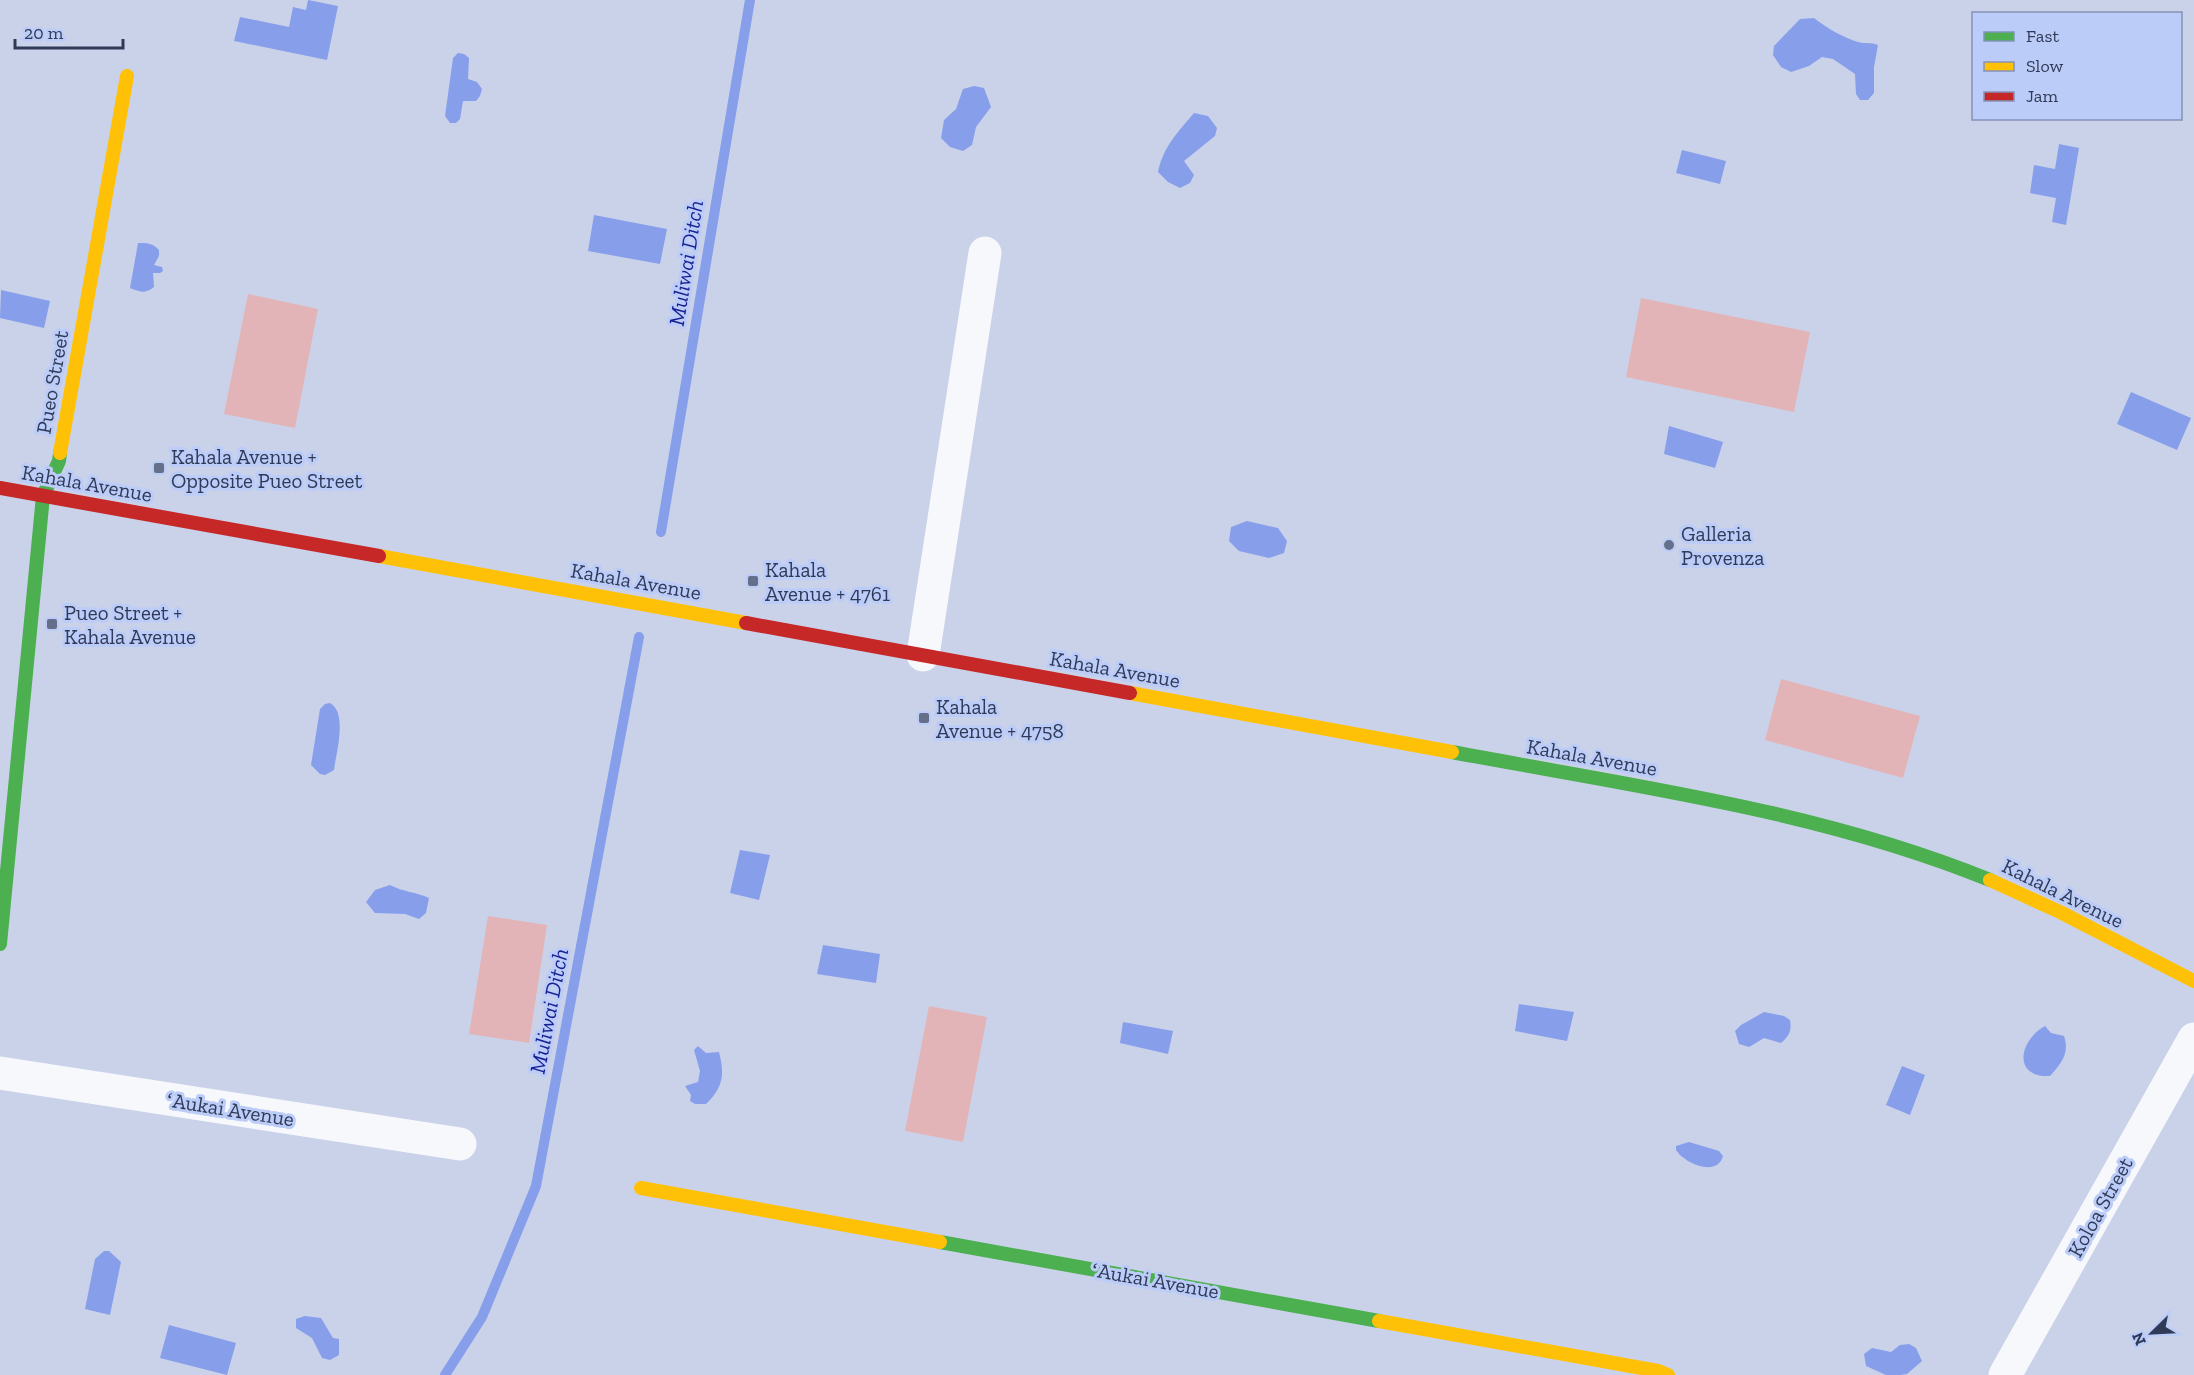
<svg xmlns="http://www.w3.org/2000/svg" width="2194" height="1375" viewBox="0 0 2194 1375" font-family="'Zilla Slab',serif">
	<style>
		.green { fill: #e3b4b7 }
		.water { fill: #879eea }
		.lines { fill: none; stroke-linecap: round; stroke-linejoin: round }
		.stream { stroke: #879eea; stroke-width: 10 }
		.street { stroke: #f7f8fc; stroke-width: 33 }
		.fast { stroke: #4caf50; stroke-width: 14 }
		.slow { stroke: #ffc107; stroke-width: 14 }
		.jam { stroke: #c62828; stroke-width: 14 }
		.poi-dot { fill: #666f8a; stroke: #bcccf8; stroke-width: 2 }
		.labels { text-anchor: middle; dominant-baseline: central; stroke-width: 6; stroke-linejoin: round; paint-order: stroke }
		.street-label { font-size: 21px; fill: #303a57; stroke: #bcccf8 }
		.poi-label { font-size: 21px; fill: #303a57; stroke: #bcccf8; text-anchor: start }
		.water-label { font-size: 22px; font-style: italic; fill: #171f91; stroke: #bcccf8 }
	</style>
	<rect width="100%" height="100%" fill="#cad2ea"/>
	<path class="green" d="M 248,294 L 318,309 L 295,428 L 224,414 Z
		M 1641,298 L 1810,332 L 1794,412 L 1626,377 Z
		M 1781,679 L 1920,716 L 1903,778 L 1765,740 Z
		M 488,916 L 547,925 L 529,1043 L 469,1034 Z
		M 929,1006 L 987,1017 L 963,1142 L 905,1131 Z"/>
	<path class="water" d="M 308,0 L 338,6 L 327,60 L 234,41 L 240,17 L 289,27 L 293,7 L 306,10 Z
		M 1814,18 C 1827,28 1842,37 1858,42 C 1865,44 1871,42 1878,45 L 1874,67 L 1874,93 L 1868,100 L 1860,100 L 1856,94 L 1855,74 L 1833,59 L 1822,57 L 1809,66 L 1791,72 L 1781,67 L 1773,55 L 1774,46 L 1800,19 Z
		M 458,53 L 464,54 L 469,58 L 468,79 L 477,82 L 482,89 L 480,96 L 476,101 L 463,101 L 460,119 L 456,123 L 450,123 L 445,116 L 453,58 Z
		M 974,86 L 984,88 L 991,107 L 976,127 L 972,145 L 963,151 L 950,147 L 941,138 L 944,120 L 956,109 L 963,89 Z
		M 1194,113 L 1208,116 L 1217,128 L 1215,136 L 1184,161 L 1194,175 L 1190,183 L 1180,188 L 1168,182 L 1158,172 C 1163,147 1178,132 1194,113 Z
		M 2059,144 L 2079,148 L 2066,225 L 2052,222 L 2056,198 L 2030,193 L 2034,165 L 2055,169 Z
		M 1682,150 L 1726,161 L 1720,184 L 1676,173 Z
		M 594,215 L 667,229 L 660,264 L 588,251 Z
		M 138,243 C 147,243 153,243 159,250 L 159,256 L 154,265 L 162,267 L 163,271 L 160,273 L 153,273 L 154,287 C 145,294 140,292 130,288 Z
		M 1,290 L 50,301 L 44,328 L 0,318 Z
		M 2131,392 L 2191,418 L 2177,450 L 2117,424 Z
		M 1669,426 L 1723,442 L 1715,468 L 1664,454 Z
		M 1247,521 L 1278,528 L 1287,541 L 1284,553 L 1269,558 L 1239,551 L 1229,541 L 1231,527 Z
		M 330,703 C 348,713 336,753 334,770 L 325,775 L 320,774 L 311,765 L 320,709 L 325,704 Z
		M 740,850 L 770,855 L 759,900 L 730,893 Z
		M 390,885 C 403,892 416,892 429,898 L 426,913 L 419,919 L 405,914 L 375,913 L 366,902 L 375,890 Z
		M 823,945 L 880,954 L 876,983 L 817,974 Z
		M 1519,1004 L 1574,1012 L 1567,1041 L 1515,1031 Z
		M 1764,1012 L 1784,1016 L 1790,1020 C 1792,1031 1789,1036 1781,1043 L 1764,1038 L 1749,1047 L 1739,1044 L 1735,1031 L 1741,1025 Z
		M 1123,1022 L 1173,1031 L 1168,1054 L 1120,1043 Z
		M 2045,1026 L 2051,1033 L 2064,1036 C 2070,1053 2061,1064 2050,1076 C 2012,1078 2019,1040 2045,1026 Z
		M 698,1046 L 706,1053 L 719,1052 C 725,1075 723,1087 706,1104 L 695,1104 L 690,1101 L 691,1095 L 685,1086 L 698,1082 L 700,1071 L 694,1050 Z
		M 1902,1066 L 1925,1075 L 1910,1115 L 1886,1105 Z
		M 1689,1142 L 1719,1151 L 1723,1156 C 1717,1178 1684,1163 1676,1150 L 1676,1146 Z
		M 104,1251 L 109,1251 L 121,1262 L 110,1315 L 85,1309 L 95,1259 Z
		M 305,1316 L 321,1318 L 333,1338 L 339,1339 L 339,1355 L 330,1360 L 322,1358 L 312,1338 L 296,1328 L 296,1319 Z
		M 169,1325 L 236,1343 L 227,1375 L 160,1358 Z
		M 1909,1344 L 1916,1348 L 1922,1361 L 1907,1374 L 1900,1375 L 1886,1375 L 1866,1366 L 1864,1354 L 1872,1348 L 1891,1352 L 1900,1345 Z"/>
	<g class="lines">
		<path class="stream" d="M 661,532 L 750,0
			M 445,1375 L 482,1317 L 536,1186 L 639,637"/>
		<path class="street" d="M 923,655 L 985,253
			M 0,1073 L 460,1144
			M 2005,1375 L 2194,1039"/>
		<path class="fast" d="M 1452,752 C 1632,786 1818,810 1990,880
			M 0,944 L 43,496 L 59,461 L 60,453
			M 940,1242 L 1379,1321"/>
		<path class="slow" d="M 60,453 L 127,76
			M 379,556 L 746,623
			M 1130,693 L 1452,752
			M 1990,880 L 2060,912 L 2194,981
			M 641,1188 L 940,1242
			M 1379,1321 L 1658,1371 L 1668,1375"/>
		<path class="jam" d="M 0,488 L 379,556
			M 746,623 L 1130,693"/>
	</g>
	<g class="poi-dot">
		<rect x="153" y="462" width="12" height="12" rx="3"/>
		<circle cx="1669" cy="545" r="6"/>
		<rect x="747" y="575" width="12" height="12" rx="3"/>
		<rect x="46" y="618" width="12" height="12" rx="3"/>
		<rect x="918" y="712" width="12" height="12" rx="3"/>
	</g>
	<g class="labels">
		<g class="street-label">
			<text transform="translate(52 382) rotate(-80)">Pueo Street</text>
			<text transform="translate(87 483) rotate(10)">Kahala Avenue</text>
			<text transform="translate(636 581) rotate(10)">Kahala Avenue</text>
			<text transform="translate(1115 669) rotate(10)">Kahala Avenue</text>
			<text transform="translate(1592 757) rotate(10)">Kahala Avenue</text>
			<text transform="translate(2063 893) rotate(26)">Kahala Avenue</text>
			<text transform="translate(230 1109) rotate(9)">ʻAukai Avenue</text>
			<text transform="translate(2100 1207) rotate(-61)">Koloa Street</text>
			<text transform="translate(1155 1280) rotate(10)">ʻAukai Avenue</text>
		</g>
		<g class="poi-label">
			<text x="171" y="456">Kahala Avenue +<tspan x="171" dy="24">Opposite Pueo Street</tspan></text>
			<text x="1681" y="533">Galleria<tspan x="1681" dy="24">Provenza</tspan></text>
			<text x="765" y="569">Kahala<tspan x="765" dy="24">Avenue + 4761</tspan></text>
			<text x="64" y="612">Pueo Street +<tspan x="64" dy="24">Kahala Avenue</tspan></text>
			<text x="936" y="706">Kahala<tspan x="936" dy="24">Avenue + 4758</tspan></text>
		</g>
		<g class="water-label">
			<text transform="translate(686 263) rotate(-81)">Muliwai Ditch</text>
			<text transform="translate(549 1011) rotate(-79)">Muliwai Ditch</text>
		</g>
	</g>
	<rect x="1972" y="12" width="210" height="108" fill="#bcccf8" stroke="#8492b8" stroke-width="1.5"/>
	<rect x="1984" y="32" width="30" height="9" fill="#4caf50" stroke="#8492b8" stroke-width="1.5"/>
	<text x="2026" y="42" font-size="18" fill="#303a57">Fast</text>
	<rect x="1984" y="62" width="30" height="9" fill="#ffc107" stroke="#8492b8" stroke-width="1.5"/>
	<text x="2026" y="72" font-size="18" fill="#303a57">Slow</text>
	<rect x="1984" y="92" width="30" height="9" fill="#c62828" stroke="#8492b8" stroke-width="1.5"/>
	<text x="2026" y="102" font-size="18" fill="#303a57">Jam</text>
	<g transform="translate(2152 1333) rotate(246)" stroke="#bcccf8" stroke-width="4.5" paint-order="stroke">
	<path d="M0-4.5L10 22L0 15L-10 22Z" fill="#303a57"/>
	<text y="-9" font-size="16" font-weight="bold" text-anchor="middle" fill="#303a57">N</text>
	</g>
	<path d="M15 39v9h108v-9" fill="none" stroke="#303a57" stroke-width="3"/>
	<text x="24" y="39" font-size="18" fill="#303a57" stroke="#bcccf8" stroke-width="4.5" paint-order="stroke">20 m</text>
</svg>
